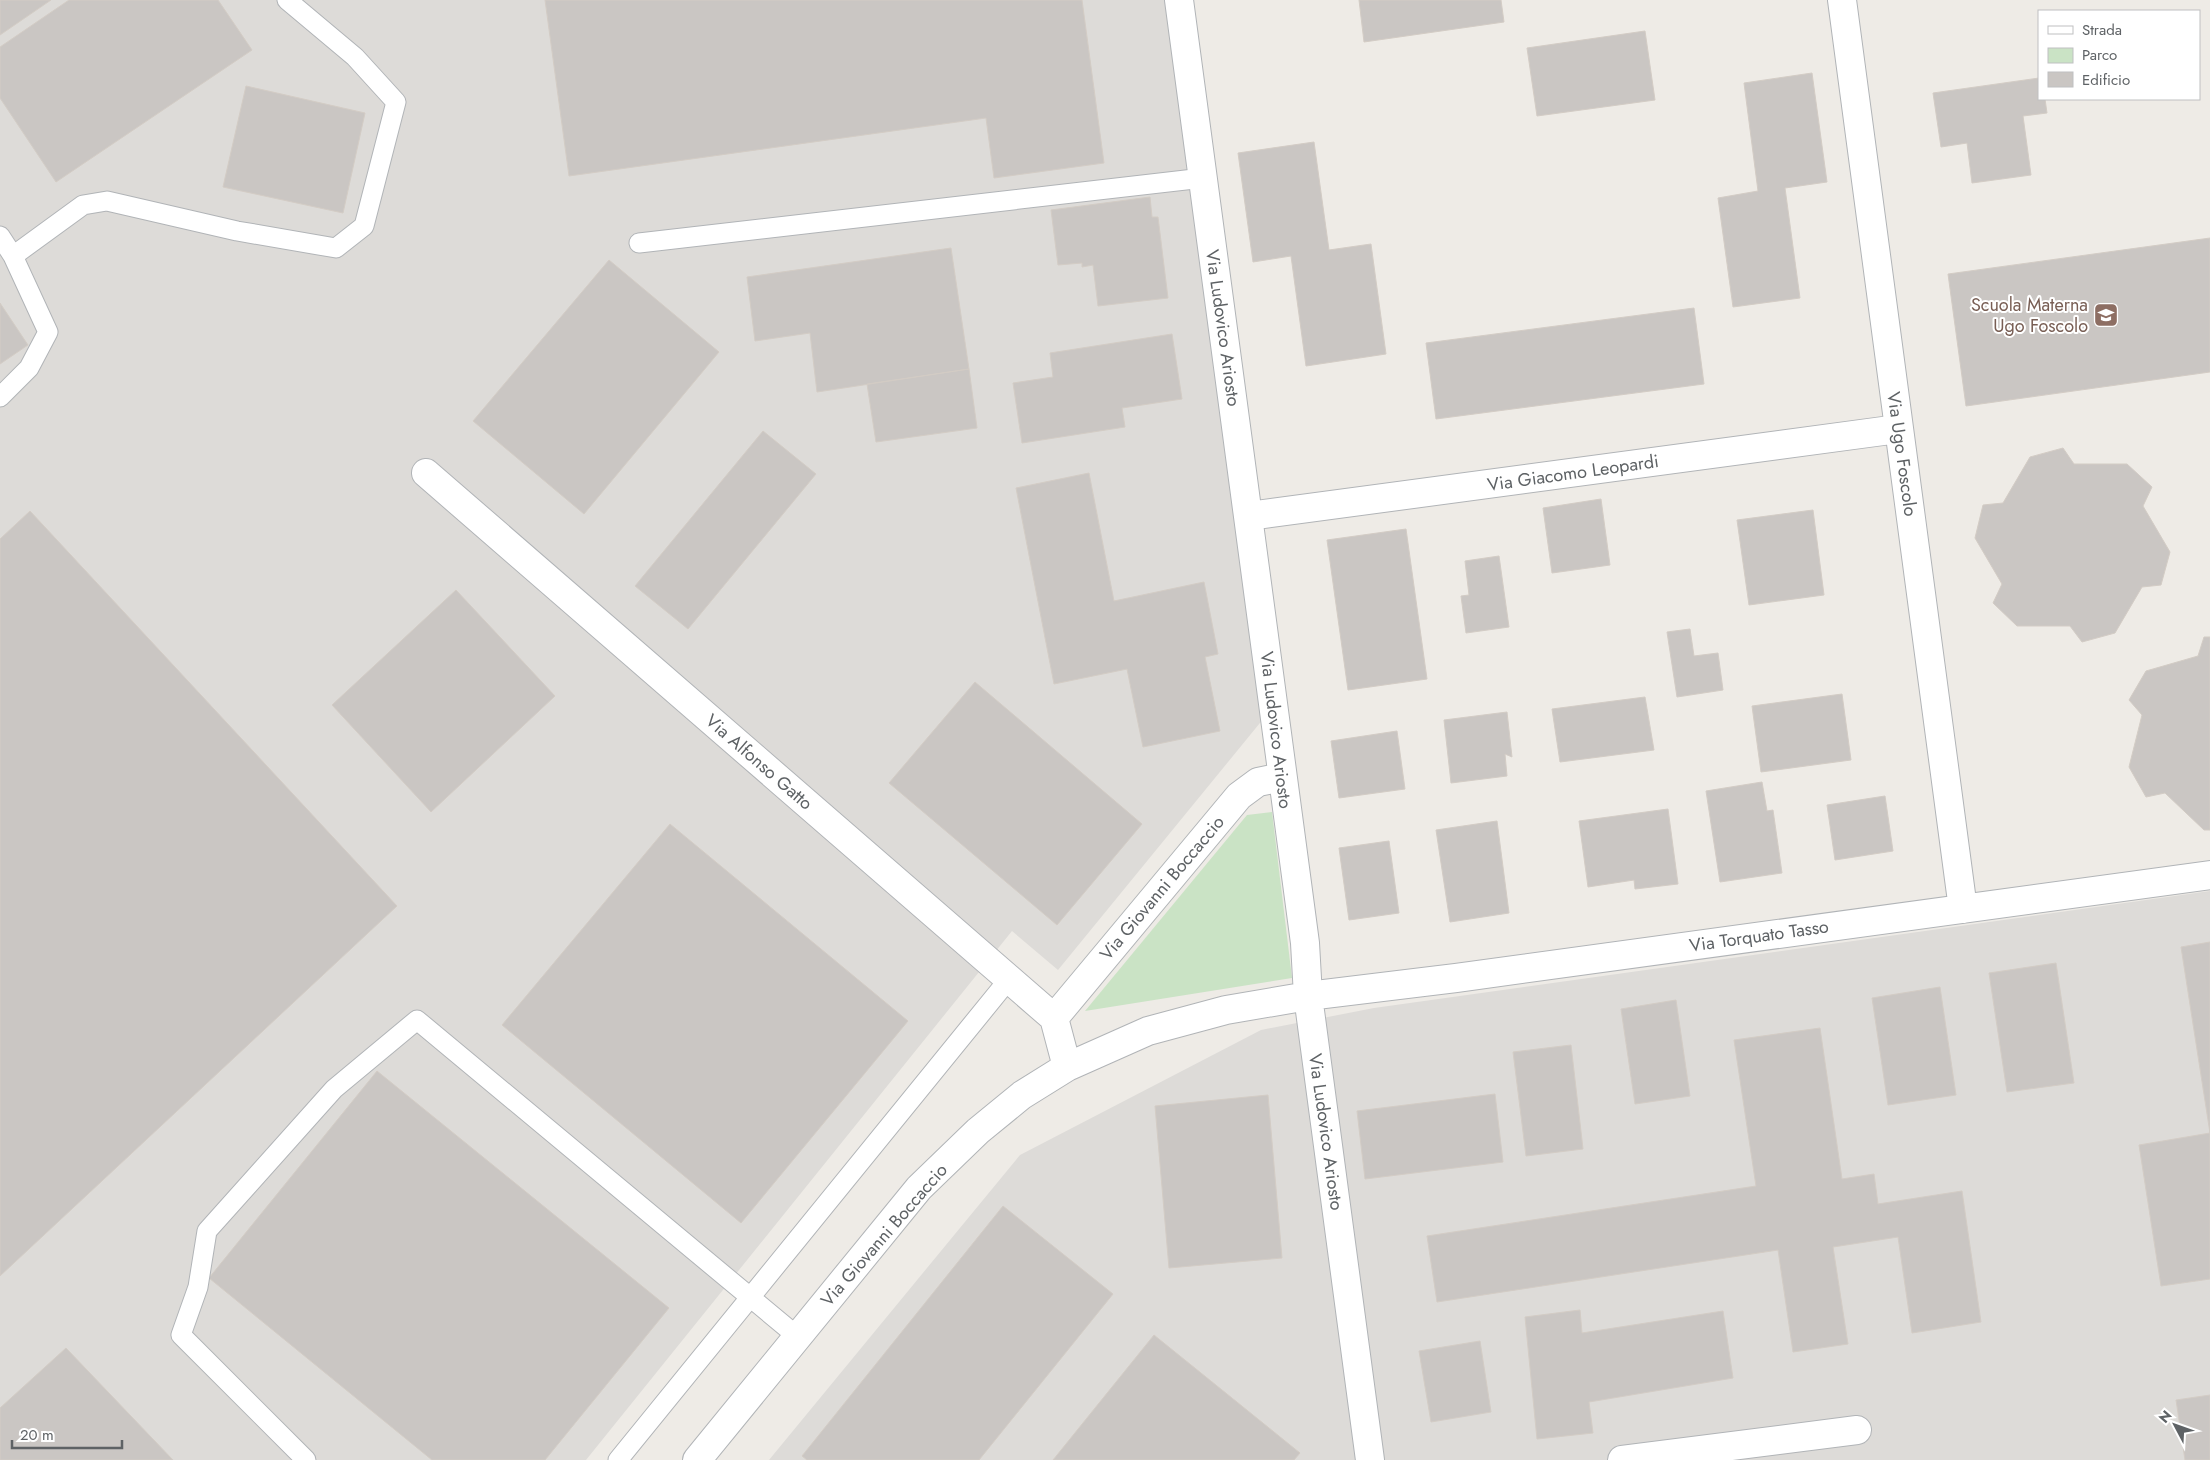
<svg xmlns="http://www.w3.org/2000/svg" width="2210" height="1460" viewBox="0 0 2210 1460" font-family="Jost,sans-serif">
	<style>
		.industrial { fill: #dddbd8 }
		.green { fill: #cae3c5 }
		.building { fill: #cac6c3; stroke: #d3ccc5 }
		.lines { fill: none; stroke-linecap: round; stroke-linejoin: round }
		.service-casing { stroke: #b1b4b7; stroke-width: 21 }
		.minor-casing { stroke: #b1b4b7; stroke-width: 30 }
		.service { stroke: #fff; stroke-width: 19 }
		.minor { stroke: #fff; stroke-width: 28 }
		.labels { text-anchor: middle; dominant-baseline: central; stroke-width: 4; stroke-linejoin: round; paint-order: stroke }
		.education-label { font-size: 18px; fill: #785e54; stroke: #fff; text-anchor: end }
		.street-label { font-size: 18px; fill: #5e6265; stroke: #fff }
	</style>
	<rect width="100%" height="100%" fill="#eeebe6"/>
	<path class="industrial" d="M 0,0 L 1165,0 L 1264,718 L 1058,970 L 1012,931 L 586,1460 L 0,1460 Z
		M 2210,891 L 2210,1460 L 769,1460 L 1020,1155 L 1261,1030 L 1374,1008 Z"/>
	<path class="green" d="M 1272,812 L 1292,978 L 1085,1011 L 1247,815 Z"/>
	<path class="building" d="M 0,0 L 51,0 L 0,35 Z
		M 69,0 L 218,0 L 252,50 L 56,182 L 0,98 L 0,47 Z
		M 545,0 L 1082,0 L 1104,163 L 994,178 L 986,118 L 569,176 Z
		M 1359,0 L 1501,0 L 1504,22 L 1364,42 Z
		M 1645,31 L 1655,100 L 1537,116 L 1527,48 Z
		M 1812,73 L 1827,182 L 1785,188 L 1800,298 L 1733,307 L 1718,198 L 1758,191 L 1744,83 Z
		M 2039,78 L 2039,99 L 2045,99 L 2047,113 L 2023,116 L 2031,175 L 1972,183 L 1967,143 L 1941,147 L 1933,93 Z
		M 246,86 L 365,113 L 343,213 L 223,187 Z
		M 1314,142 L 1329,250 L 1371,244 L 1386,354 L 1306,366 L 1291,256 L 1253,262 L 1238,153 Z
		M 1150,197 L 1152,217 L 1158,217 L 1168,298 L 1098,306 L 1093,265 L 1082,267 L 1082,263 L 1058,265 L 1051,210 Z
		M 2210,238 L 2210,372 L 1966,406 L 1948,274 Z
		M 951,248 L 969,369 L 817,392 L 810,333 L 755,341 L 747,277 Z
		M 609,260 L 719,352 L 584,514 L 473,421 Z
		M 0,303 L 28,345 L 0,364 Z
		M 1694,308 L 1704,384 L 1436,419 L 1426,343 Z
		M 1172,334 L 1182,399 L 1122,408 L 1125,427 L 1022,443 L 1013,383 L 1053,377 L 1050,353 Z
		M 969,369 L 977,428 L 876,442 L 867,384 Z
		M 763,431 L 816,474 L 688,629 L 635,586 Z
		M 2063,448 L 2074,464 L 2127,464 L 2152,487 L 2143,506 L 2170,552 L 2161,585 L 2142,587 L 2115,633 L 2082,642 L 2070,626 L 2017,626 L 1993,603 L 2002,584 L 1975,538 L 1983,505 L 2003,503 L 2030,457 Z
		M 1089,473 L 1114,601 L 1204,582 L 1218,654 L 1205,657 L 1220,731 L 1143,747 L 1127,669 L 1054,684 L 1016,488 Z
		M 1601,499 L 1610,565 L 1552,573 L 1543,508 Z
		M 1813,510 L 1824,595 L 1749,605 L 1737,520 Z
		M 30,511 L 397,906 L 0,1276 L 0,539 Z
		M 1406,529 L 1427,679 L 1348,690 L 1327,540 Z
		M 1499,556 L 1509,627 L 1466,633 L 1461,596 L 1469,595 L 1465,561 Z
		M 456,590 L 555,696 L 431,812 L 332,705 Z
		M 1690,629 L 1694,656 L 1718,653 L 1723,690 L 1677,697 L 1667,632 Z
		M 2204,637 L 2210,637 L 2210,830 L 2204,830 L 2165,793 L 2146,797 L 2129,767 L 2142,715 L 2129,700 L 2146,671 L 2198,656 Z
		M 975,682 L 1142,824 L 1057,925 L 889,783 Z
		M 1842,694 L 1851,760 L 1761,772 L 1752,706 Z
		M 1645,697 L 1654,750 L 1560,762 L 1552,709 Z
		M 1507,712 L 1512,757 L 1505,754 L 1507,776 L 1451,783 L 1444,720 Z
		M 1397,731 L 1405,789 L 1339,798 L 1331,741 Z
		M 1762,782 L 1767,811 L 1773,810 L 1782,873 L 1720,882 L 1706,791 Z
		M 1885,796 L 1893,851 L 1835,860 L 1827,805 Z
		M 1668,809 L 1678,884 L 1635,889 L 1634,880 L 1588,887 L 1579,821 Z
		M 1497,821 L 1509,913 L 1450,922 L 1436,830 Z
		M 670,824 L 908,1021 L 741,1223 L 502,1025 Z
		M 1389,841 L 1399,913 L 1349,920 L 1339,848 Z
		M 2210,942 L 2210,1279 L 2161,1286 L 2139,1145 L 2210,1133 L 2181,947 Z
		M 2056,963 L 2074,1083 L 2007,1092 L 1989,973 Z
		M 1940,987 L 1956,1095 L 1888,1105 L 1872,998 Z
		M 1676,1000 L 1690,1096 L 1635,1104 L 1621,1009 Z
		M 1820,1028 L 1842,1179 L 1874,1174 L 1878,1204 L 1962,1191 L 1981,1322 L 1912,1333 L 1898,1237 L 1833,1247 L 1848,1344 L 1793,1352 L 1778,1250 L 1437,1302 L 1427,1236 L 1756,1186 L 1734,1040 Z
		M 1571,1045 L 1583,1149 L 1526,1156 L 1513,1052 Z
		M 377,1071 L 669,1308 L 545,1460 L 432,1460 L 209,1278 Z
		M 1495,1094 L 1503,1162 L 1365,1179 L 1357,1111 Z
		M 1268,1095 L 1282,1258 L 1169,1268 L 1155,1106 Z
		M 1003,1206 L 1113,1294 L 979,1460 L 807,1460 L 802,1456 Z
		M 1580,1310 L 1582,1333 L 1723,1311 L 1733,1378 L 1589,1402 L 1593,1433 L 1537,1439 L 1525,1317 Z
		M 1154,1335 L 1300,1453 L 1294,1460 L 1053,1460 Z
		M 1480,1341 L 1491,1412 L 1431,1422 L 1419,1351 Z
		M 66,1348 L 173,1460 L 0,1460 L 0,1408 Z
		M 2210,1395 L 2210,1460 L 2185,1460 L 2176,1400 Z"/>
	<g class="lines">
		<defs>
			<path id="service" d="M 0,236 L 13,256 L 48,332 L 29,368 L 0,397
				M 639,243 L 1203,178
				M 13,256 L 83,205 L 107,201 L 237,231 L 336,248 L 364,226 L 396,102 L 355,57 L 287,0
				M 306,1460 L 181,1335 L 198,1287 L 207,1231 L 334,1089 L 417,1020 L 798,1337
				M 618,1460 L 1009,979"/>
			<path id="minor" d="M 1179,0 L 1305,943 L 1308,996 L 1370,1460
				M 1842,0 L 1963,909
				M 426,473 L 1054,1018 L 1067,1067
				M 1249,516 L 1898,429
				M 1054,1018 L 1239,796 L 1258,782 L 1282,777
				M 697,1460 L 919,1188 L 978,1131 L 1022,1095 L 1067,1067 L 1148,1031 L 1226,1010 L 1308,996 L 1456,978 L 2210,875
				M 1622,1460 L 1857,1430"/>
		</defs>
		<use href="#service" class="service-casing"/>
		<use href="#minor" class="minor-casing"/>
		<use href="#service" class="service"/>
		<use href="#minor" class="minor"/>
	</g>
	<defs>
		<symbol id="school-square" viewBox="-11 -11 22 22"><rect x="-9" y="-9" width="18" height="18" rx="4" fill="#8d6e63" stroke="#fff"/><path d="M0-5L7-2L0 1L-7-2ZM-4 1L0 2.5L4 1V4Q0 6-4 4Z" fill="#fff"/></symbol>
	</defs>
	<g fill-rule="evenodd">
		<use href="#school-square" x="2092" y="301" width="28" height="28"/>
	</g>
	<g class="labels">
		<g class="education-label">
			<text x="2088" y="305">Scuola Materna<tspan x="2088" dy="21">Ugo Foscolo</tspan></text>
		</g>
		<g class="street-label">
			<text transform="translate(1223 328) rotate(82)">Via Ludovico Ariosto</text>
			<text transform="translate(1902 454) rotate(82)">Via Ugo Foscolo</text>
			<text transform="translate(1573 473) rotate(-8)">Via Giacomo Leopardi</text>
			<text transform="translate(1276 730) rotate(83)">Via Ludovico Ariosto</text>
			<text transform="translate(759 762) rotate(41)">Via Alfonso Gatto</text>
			<text transform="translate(1162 888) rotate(-50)">Via Giovanni Boccaccio</text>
			<text transform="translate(1759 936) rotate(-8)">Via Torquato Tasso</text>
			<text transform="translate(1326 1132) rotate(82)">Via Ludovico Ariosto</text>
			<text transform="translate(884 1235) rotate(-49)">Via Giovanni Boccaccio</text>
		</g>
	</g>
	<rect x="2038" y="10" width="162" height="90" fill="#ffffff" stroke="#bfc0c1"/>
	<rect x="2048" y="26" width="25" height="8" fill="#ffffff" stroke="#bfc0c1"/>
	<text x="2082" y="35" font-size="15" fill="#5e6265">Strada</text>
	<rect x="2048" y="48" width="25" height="15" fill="#cae3c5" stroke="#bfc0c1"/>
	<text x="2082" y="60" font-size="15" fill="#5e6265">Parco</text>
	<rect x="2048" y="72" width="25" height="15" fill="#cac6c3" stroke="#bfc0c1"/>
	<text x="2082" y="85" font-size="15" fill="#5e6265">Edificio</text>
	<g transform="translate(2175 1425) rotate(311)" stroke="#ffffff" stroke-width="4" paint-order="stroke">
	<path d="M0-4L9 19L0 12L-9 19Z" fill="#5e6265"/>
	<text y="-8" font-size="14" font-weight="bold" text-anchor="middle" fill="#5e6265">N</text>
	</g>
	<path d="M12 1440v8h110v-8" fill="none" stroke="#5e6265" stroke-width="2.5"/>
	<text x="20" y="1440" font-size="15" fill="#5e6265" stroke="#ffffff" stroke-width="4" paint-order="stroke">20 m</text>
</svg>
